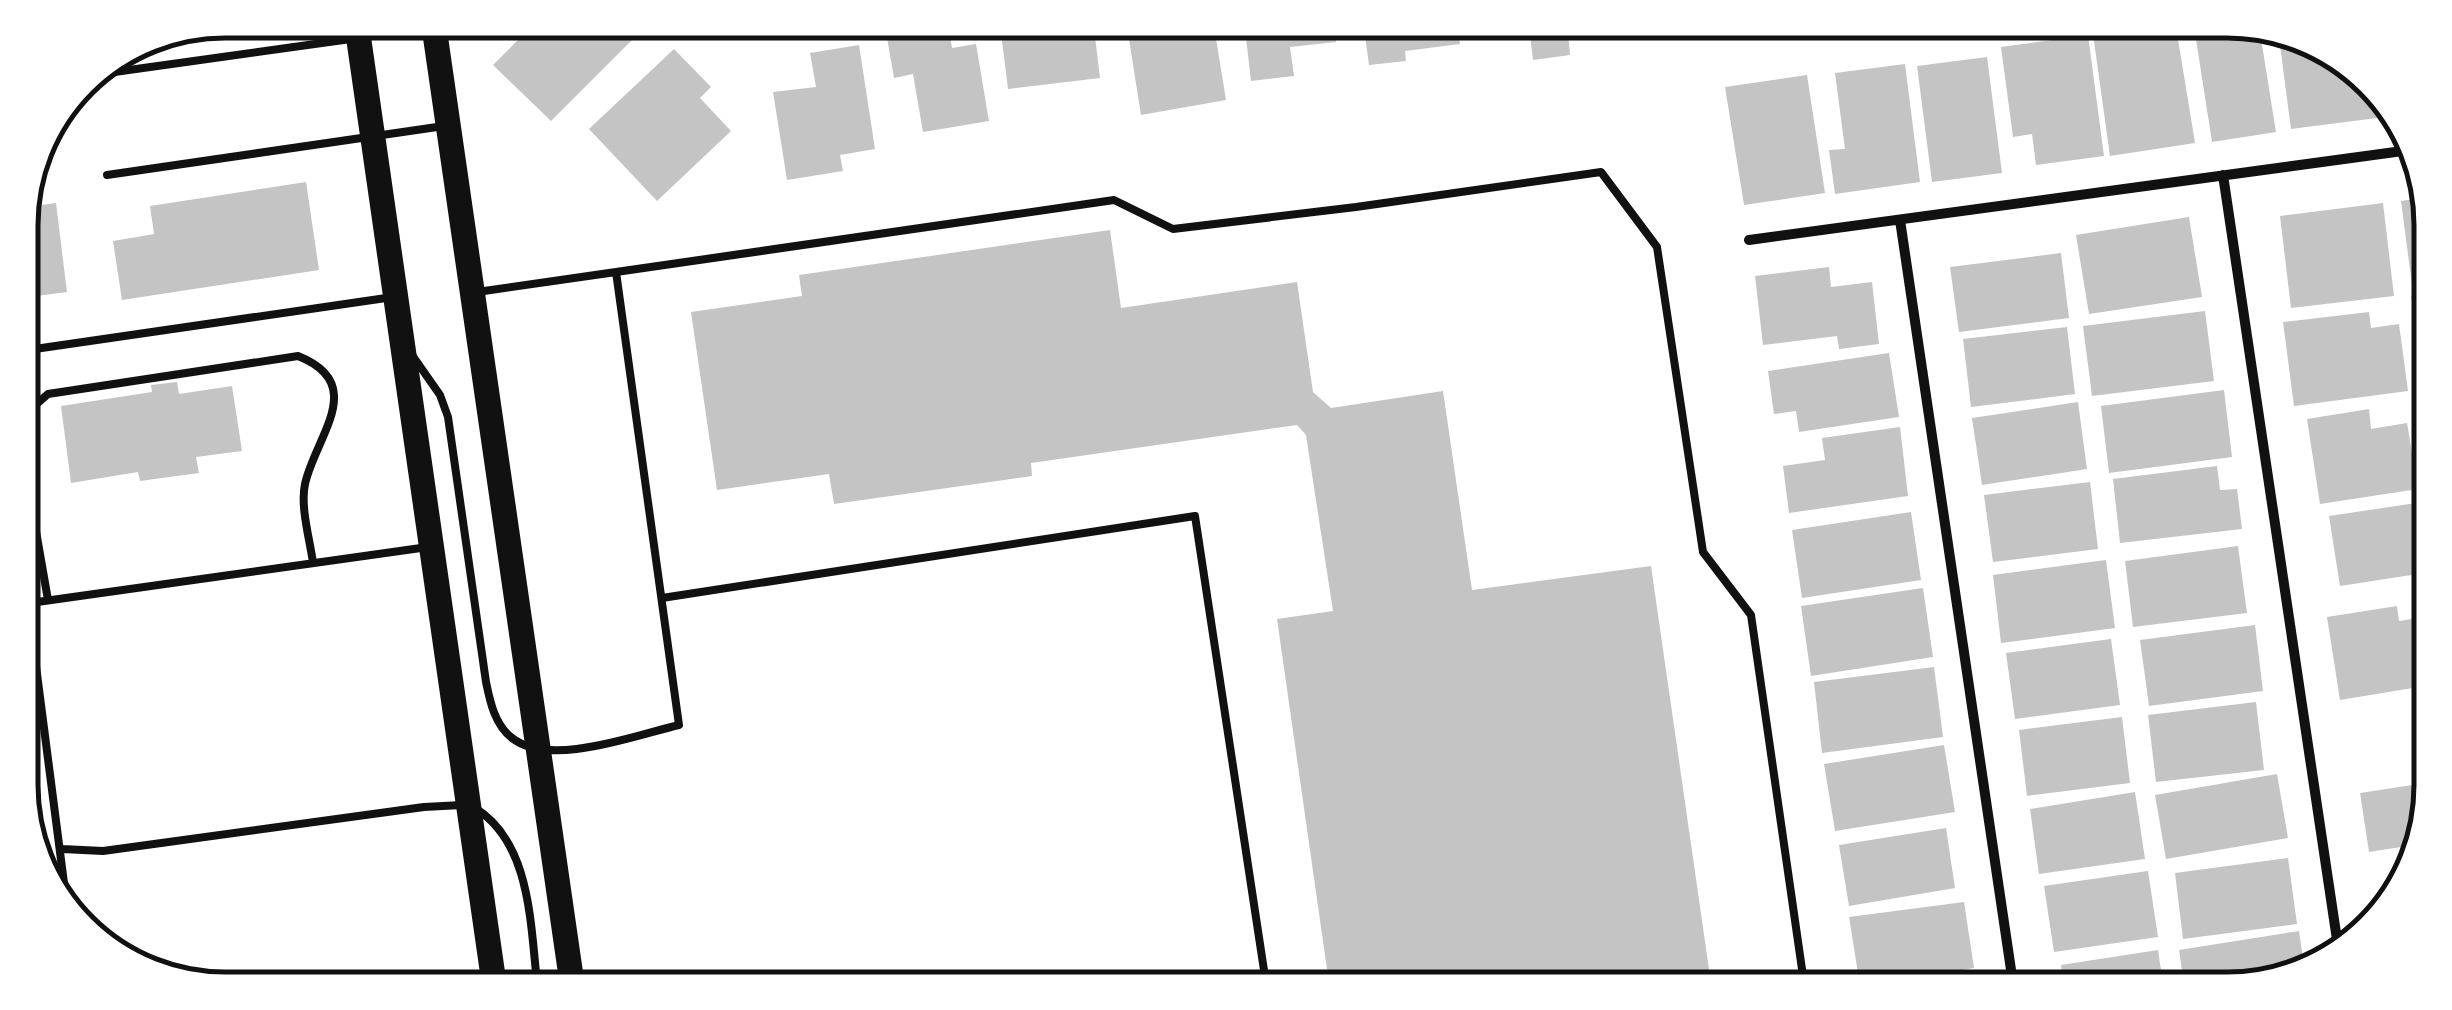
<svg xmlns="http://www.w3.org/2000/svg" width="2452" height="1010" viewBox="0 0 2452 1010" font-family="'Fira Sans',sans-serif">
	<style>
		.building { fill: #c4c4c4 }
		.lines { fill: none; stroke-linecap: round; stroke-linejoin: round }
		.service { stroke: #111; stroke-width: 8 }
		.minor { stroke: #111; stroke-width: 10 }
		.primary { stroke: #111; stroke-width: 25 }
		.rim { fill: none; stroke: #111; stroke-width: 5 }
	</style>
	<rect width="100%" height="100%" fill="#fff"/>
	<path class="building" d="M 224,20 L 264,22 L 151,38 L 150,35 Z
		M 538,20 L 634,20 L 643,29 L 551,121 L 493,65 Z
		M 922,20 L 948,20 L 952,48 L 976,44 L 989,121 L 923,132 L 913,74 L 894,78 L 885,26 Z
		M 1042,20 L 1093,20 L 1100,78 L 1008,89 L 1000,25 Z
		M 1126,20 L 1213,20 L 1226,100 L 1141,115 Z
		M 1244,20 L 1333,20 L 1336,42 L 1290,47 L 1294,76 L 1251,81 Z
		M 1363,20 L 1457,20 L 1460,44 L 1405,51 L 1406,61 L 1369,65 Z
		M 1474,20 L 1567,20 L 1570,55 L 1533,60 L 1530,34 L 1476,40 Z
		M 2193,20 L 2228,20 L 2259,26 L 2276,132 L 2212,142 Z
		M 2175,21 L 2195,143 L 2110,156 L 2093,34 Z
		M 2278,30 L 2305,35 L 2373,87 L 2377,118 L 2291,129 Z
		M 2088,35 L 2104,156 L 2036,165 L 2032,134 L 2013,137 L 2001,47 Z
		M 859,45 L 875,149 L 840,155 L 843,171 L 787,180 L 773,92 L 816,87 L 810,53 Z
		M 674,49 L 711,87 L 700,98 L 731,131 L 657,201 L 589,129 Z
		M 1987,57 L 2002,173 L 1932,182 L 1917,66 Z
		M 1905,64 L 1920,182 L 1835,194 L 1829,150 L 1845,149 L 1835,73 Z
		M 1807,75 L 1825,193 L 1744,205 L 1725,87 Z
		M 306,182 L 319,270 L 122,300 L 113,241 L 154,234 L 150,206 Z
		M 2430,197 L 2430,289 L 2413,292 L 2401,201 Z
		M 56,203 L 67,292 L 21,298 L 21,208 Z
		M 2383,203 L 2394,296 L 2291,308 L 2280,216 Z
		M 2189,217 L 2202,297 L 2089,314 L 2076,235 Z
		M 1110,230 L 1121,308 L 1297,282 L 1313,392 L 1331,408 L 1443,391 L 1472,590 L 1651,566 L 1712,990 L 1330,990 L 1277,619 L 1333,611 L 1306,435 L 1297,425 L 1031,463 L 1032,476 L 834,504 L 829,474 L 717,490 L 691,312 L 802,296 L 799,275 Z
		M 2061,253 L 2069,318 L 1959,332 L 1950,267 Z
		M 1829,267 L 1831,287 L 1872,282 L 1879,344 L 1839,349 L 1837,336 L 1763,345 L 1755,276 Z
		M 2430,293 L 2431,382 L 2424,383 L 2411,296 Z
		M 2205,311 L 2214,381 L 2092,396 L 2083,326 Z
		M 2369,312 L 2371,328 L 2399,324 L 2408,391 L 2294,406 L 2283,322 Z
		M 2067,327 L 2075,394 L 1971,407 L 1963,339 Z
		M 1889,353 L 1899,417 L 1799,432 L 1796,411 L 1774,414 L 1768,371 Z
		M 177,382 L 179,394 L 232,386 L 242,451 L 196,457 L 199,473 L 140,481 L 138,472 L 71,483 L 61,406 L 152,392 L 151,385 Z
		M 2224,390 L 2232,457 L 2109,473 L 2101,406 Z
		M 2078,402 L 2087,469 L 1982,485 L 1972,418 Z
		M 2369,409 L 2371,429 L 2407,423 L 2418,489 L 2320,504 L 2307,419 Z
		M 1900,427 L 1908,496 L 1789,513 L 1783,466 L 1825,460 L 1822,438 Z
		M 2217,466 L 2220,490 L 2237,489 L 2242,529 L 2120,543 L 2113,479 Z
		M 2090,482 L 2098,549 L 1993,562 L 1984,495 Z
		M 2423,502 L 2431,572 L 2340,586 L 2329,516 Z
		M 1911,512 L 1921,580 L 1802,598 L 1792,530 Z
		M 2238,546 L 2247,613 L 2133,627 L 2125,561 Z
		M 2106,560 L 2115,628 L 2001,643 L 1993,575 Z
		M 1923,588 L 1933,657 L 1811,676 L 1801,606 Z
		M 2397,606 L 2399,621 L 2431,616 L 2432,664 L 2422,665 L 2425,686 L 2340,700 L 2327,617 Z
		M 2255,625 L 2263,691 L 2149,706 L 2140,640 Z
		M 2111,639 L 2120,705 L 2015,719 L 2006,653 Z
		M 1934,667 L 1943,737 L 1822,753 L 1814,682 Z
		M 2256,702 L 2264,770 L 2156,782 L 2148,715 Z
		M 2122,717 L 2130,783 L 2027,796 L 2019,730 Z
		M 1944,745 L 1955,812 L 1835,831 L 1824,764 Z
		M 2277,774 L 2288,838 L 2166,859 L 2155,795 Z
		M 2432,782 L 2420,844 L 2369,852 L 2360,793 Z
		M 2135,792 L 2145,859 L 2039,874 L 2030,809 Z
		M 1946,828 L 1955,888 L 1849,906 L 1839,845 Z
		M 2288,858 L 2297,924 L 2183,939 L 2175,873 Z
		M 2148,871 L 2158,937 L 2054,952 L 2044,886 Z
		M 1964,902 L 1974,968 L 1860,986 L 1849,917 Z
		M 2299,931 L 2304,966 L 2240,990 L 2185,990 L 2179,950 Z
		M 2158,950 L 2164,990 L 2064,990 L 2061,965 Z
		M 1977,981 L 1978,990 L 1925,990 L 1924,987 Z"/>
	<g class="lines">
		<path class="service" d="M 86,76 L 430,28
			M 107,175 L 444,126
			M 477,292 L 616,272
			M 21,351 L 393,297
			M 412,355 L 440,395 L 448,417 L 486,682 C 490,702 495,725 512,738 C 550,768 636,735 679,725 L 616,272 L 1114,200 L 1173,229 L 1356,207 L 1601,172 L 1657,247 L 1703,552 L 1751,615 L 1805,990
			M 22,437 L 32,408 L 48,394 L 298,356 C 369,384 315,437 305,484 C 300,507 310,540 313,563
			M 22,451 L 48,600
			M 662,598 L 1195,516 L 1267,990
			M 23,604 L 428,547
			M 28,604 L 68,914
			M 475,808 C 533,844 530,929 538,990
			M 62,849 L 103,851 L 424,807 L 462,805"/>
		<path class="minor" d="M 2223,175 L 2339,953
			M 1900,220 L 2014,990
			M 1749,240 L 2410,150"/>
		<path class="primary" d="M 356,20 L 495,990
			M 433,20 L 573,990"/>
	</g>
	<path d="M0 0H2452V1010H0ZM225 38H2227A187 187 0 0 1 2414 225V785A187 187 0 0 1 2227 972H225A187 187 0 0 1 38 785V225A187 187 0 0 1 225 38Z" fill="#fff" fill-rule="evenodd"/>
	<path class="rim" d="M225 38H2227A187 187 0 0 1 2414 225V785A187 187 0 0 1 2227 972H225A187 187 0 0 1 38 785V225A187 187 0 0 1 225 38Z"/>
</svg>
